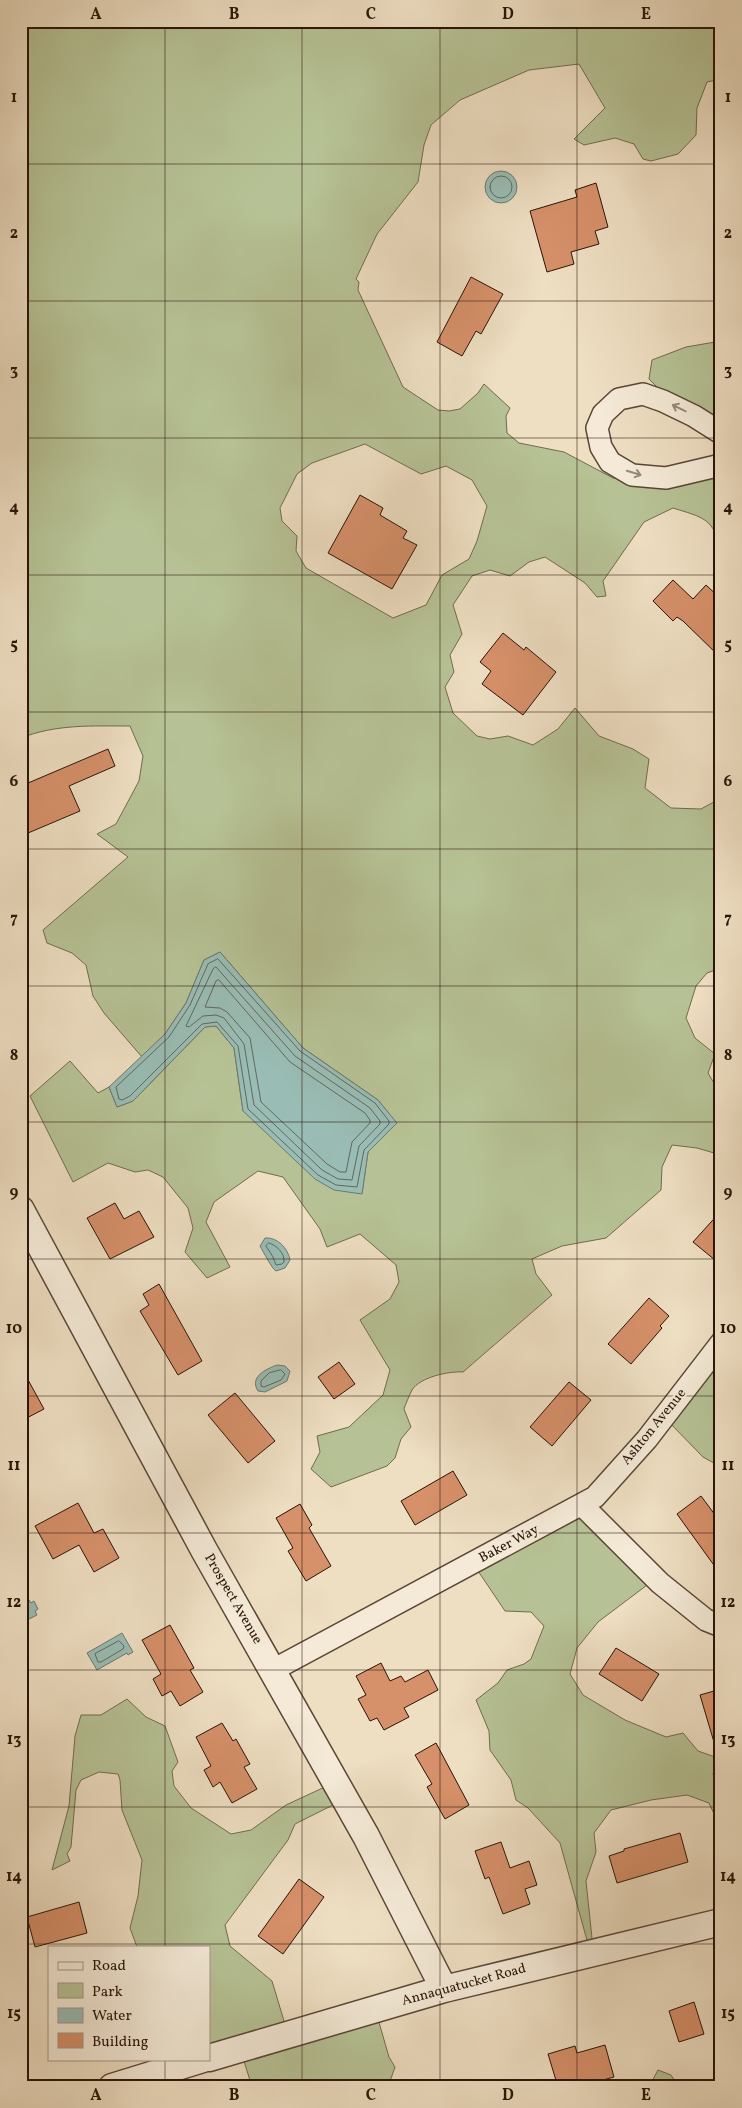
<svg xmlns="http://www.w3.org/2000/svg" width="742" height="2108" viewBox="0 0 742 2108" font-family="Vollkorn,serif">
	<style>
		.green { fill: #b6c295; stroke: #706b4e; fill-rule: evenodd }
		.water { fill: #99bcb4; stroke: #6c796f }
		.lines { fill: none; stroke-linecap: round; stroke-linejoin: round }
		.shore { stroke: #61685e; stroke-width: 1 }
		.building { fill: #d6906a; stroke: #291407 }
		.minor-casing { stroke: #5a4636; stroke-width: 24 }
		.tertiary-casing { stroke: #5a4636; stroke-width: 29 }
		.minor { stroke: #f4ead7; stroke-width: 21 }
		.tertiary { stroke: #f4ead7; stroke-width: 26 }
		.oneway { stroke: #998a79 }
		.grid { fill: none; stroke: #291407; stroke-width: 1; stroke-opacity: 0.55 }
		.labels { text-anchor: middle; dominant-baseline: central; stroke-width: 4.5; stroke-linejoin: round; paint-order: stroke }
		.street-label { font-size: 14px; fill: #291407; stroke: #f4ead7 }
		.neatline { fill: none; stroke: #291407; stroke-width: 2 }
		.grid-label { font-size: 16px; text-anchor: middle; font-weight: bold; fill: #291407 }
	</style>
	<rect width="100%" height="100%" fill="#eedec2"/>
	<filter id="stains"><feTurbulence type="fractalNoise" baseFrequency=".004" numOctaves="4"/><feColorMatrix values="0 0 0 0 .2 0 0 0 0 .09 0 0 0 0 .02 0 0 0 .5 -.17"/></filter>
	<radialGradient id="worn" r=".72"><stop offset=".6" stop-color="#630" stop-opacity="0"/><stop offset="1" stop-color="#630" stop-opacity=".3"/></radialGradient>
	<path class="green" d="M 48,21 L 721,21 L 721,79 L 707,82 L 697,108 L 696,135 L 678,154 L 651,161 L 643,159 L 634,144 L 615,138 L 584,145 L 574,139 L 605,108 L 579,64 L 529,70 L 460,100 L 431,125 L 424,145 L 418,182 L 377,234 L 356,279 L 359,282 L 358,290 L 403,387 L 438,410 L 449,411 L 460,409 L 478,393 L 484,384 L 510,408 L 506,416 L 507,433 L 519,443 L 564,452 L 613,478 L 664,484 L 709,471 L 721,440 L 721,552 L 719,551 C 716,518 701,517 673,508 L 644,522 L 603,581 L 606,596 L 597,597 L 585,583 L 545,557 L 529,562 L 510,576 L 490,570 L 472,576 L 453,605 L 462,634 L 450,655 L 454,672 L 445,687 L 453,713 L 477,736 L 490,739 L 508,736 L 533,745 L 558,729 L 575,708 L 599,736 L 633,749 L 649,759 L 645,788 L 671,808 L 701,809 L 721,798 L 721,831 L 715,839 L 721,863 L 721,968 L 707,973 L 696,986 L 686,1018 L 695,1038 L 715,1054 L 708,1073 L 721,1095 L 721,1155 L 697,1148 L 672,1145 L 662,1167 L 661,1190 L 606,1238 L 562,1246 L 532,1259 L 536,1274 L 552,1295 L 463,1372 C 449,1371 420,1377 412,1390 C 409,1396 406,1403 404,1409 L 411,1427 L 401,1439 L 395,1458 L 387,1466 L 331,1487 L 311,1469 L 320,1452 L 317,1436 L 349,1427 L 383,1395 L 390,1370 L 360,1320 L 390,1299 L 399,1282 L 396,1265 L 360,1234 L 327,1247 L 320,1229 L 283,1177 L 258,1171 L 214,1202 L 206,1222 L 230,1267 L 207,1278 L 185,1252 L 193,1228 L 188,1208 L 163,1177 L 148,1170 L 135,1172 L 108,1163 L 73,1182 L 30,1096 L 70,1061 L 98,1093 L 109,1087 L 117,1107 L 133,1101 L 205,1027 L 216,1026 L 234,1048 L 243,1111 L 362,1193 L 368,1152 L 396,1123 L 378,1100 L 303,1048 L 220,952 L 204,960 L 186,1003 L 165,1034 L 142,1057 L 104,1013 L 93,996 L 86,965 L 72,953 L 47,943 L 43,930 L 128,857 L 97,834 L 116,824 L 139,781 L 143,756 L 130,726 C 93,726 56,724 21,738 L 21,26 L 28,28 ZM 365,444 L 421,474 L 446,466 L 472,480 L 487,506 L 477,541 L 469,559 L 442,575 L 426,605 L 393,618 L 306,568 L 296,551 L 297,536 L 282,521 L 280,508 L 297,474 L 312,463 Z
		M 721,341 L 721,423 L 668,398 L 649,379 L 652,360 L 686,347 Z
		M 721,1346 L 721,1467 L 703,1457 L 665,1418 Z
		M 580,1505 L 655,1579 L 598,1622 L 577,1648 L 570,1674 L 583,1695 L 625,1720 L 666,1737 L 683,1733 L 698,1751 L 718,1758 L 713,1774 L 721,1799 L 721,1829 L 709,1803 L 687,1795 L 651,1800 L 611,1810 L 594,1833 L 596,1852 L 586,1881 L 593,1948 L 590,1951 L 560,1843 L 528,1808 L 516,1800 L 511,1780 L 490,1750 L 489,1731 L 476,1700 L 498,1683 L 507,1670 L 524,1664 L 531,1659 L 544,1626 L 531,1612 L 505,1611 L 474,1565 Z
		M 127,1699 L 146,1717 L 165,1726 L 178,1762 L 172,1771 L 174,1786 L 191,1808 L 231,1834 L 251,1830 L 286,1805 L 329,1785 L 343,1800 L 295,1824 L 288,1840 L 225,1925 L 230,1946 L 272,1981 L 287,2031 L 376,2012 L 389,2057 L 395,2067 L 388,2087 L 252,2087 L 240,2048 L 209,2057 L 209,1947 L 137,1947 L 130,1928 L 138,1896 L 142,1860 L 122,1810 L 120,1780 L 118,1774 L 99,1772 L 81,1780 L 76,1790 L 71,1847 L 67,1854 L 70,1861 L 52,1870 L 69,1806 L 75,1736 L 81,1715 L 101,1715 Z
		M 658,2070 L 671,2075 L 679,2087 L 649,2087 Z"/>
	<path class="water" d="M485 187a16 16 0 1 1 32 0a16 16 0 1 1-32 0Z
		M 220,952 L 303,1048 L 378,1100 L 397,1123 L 368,1152 L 362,1194 L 334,1190 L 315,1179 L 243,1111 L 234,1048 L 216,1026 L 205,1027 L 133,1101 L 117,1107 L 109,1087 L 165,1034 L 186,1003 L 204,960 Z
		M 265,1238 C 277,1237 288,1248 290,1260 L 285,1268 L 276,1271 C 272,1269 263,1251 260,1246 Z
		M 277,1365 L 285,1366 L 290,1371 L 287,1381 L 265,1392 L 258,1391 C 249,1377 266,1369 277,1365 Z
		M 29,1600 L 31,1603 L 34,1601 L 38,1609 L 35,1611 L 37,1615 L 21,1623 L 21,1604 Z
		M 122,1633 L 133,1652 L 128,1655 L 127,1653 L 97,1670 L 87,1653 Z"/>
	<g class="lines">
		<path class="shore" d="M490 187a11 11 0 1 1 22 0a11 11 0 1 1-22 0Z
			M 218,959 L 300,1051 L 375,1103 L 389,1121 L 389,1124 L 364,1150 L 357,1187 L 336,1185 L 318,1175 L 248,1109 L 238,1046 L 217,1022 L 202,1024 L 130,1096 L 122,1100 L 119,1099 L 116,1087 L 169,1037 L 190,1005 L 208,964 Z
			M 216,967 L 295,1056 L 370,1108 L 380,1121 L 380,1124 L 359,1146 L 352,1180 L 338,1179 L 322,1170 L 254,1105 L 244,1044 L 224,1018 L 216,1015 L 203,1016 L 189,1027 L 186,1026 L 213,969 Z
			M 219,980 L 290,1062 L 365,1113 L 370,1120 L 370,1123 L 352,1142 L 346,1172 L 340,1172 L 327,1164 L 261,1102 L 250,1038 L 227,1012 L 220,1008 L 205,1007 L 216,981 Z
			M 269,1243 C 276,1245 285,1253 284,1262 L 282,1264 L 276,1265 L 273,1257 L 266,1246 Z
			M 281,1370 L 285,1374 L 281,1380 L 264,1387 L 261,1386 L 261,1381 L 269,1373 Z
			M 119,1641 L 124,1646 L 123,1649 L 101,1662 L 98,1662 L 95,1654 Z"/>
	</g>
	<path class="building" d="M 596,183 L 608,227 L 595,231 L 599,244 L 571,252 L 574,264 L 547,272 L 530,211 L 577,197 L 575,190 Z
		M 471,277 L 503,294 L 481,334 L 476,331 L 462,356 L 437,342 Z
		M 360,495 L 383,508 L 380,515 L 407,531 L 403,538 L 417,545 L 392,589 L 328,553 Z
		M 673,580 L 693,599 L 706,585 L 721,599 L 721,658 L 683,621 L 677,617 L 673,621 L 653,601 Z
		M 503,633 L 524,650 L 526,647 L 556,672 L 523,715 L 482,684 L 491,671 L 480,662 Z
		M 108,749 L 115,766 L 69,786 L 80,811 L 21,836 L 21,786 Z
		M 115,1203 L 124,1219 L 139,1211 L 154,1237 L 110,1259 L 87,1218 Z
		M 721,1211 L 721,1265 L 693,1242 Z
		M 159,1284 L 202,1361 L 178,1375 L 140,1311 L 149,1305 L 143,1294 Z
		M 649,1298 L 669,1316 L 660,1326 L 662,1328 L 631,1364 L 608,1344 Z
		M 339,1362 L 355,1384 L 334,1399 L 318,1377 Z
		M 21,1367 L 44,1409 L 21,1421 Z
		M 569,1382 L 591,1400 L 552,1446 L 530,1427 Z
		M 235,1393 L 275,1441 L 248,1463 L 208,1415 Z
		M 453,1471 L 467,1495 L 415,1525 L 401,1501 Z
		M 701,1496 L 721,1523 L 721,1575 L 677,1514 Z
		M 78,1503 L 94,1533 L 103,1529 L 119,1558 L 94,1572 L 79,1545 L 53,1559 L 35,1526 Z
		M 300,1504 L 312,1525 L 309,1528 L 331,1566 L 306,1581 L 288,1551 L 293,1548 L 276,1518 Z
		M 170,1625 L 194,1668 L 190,1670 L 203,1692 L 180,1706 L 171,1691 L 162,1696 L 153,1679 L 161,1674 L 142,1640 Z
		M 616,1648 L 659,1674 L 642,1701 L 599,1674 Z
		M 381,1663 L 390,1681 L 401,1676 L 405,1682 L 428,1670 L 438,1690 L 404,1708 L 409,1717 L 384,1730 L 377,1718 L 370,1721 L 358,1699 L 366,1695 L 356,1676 Z
		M 721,1689 L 721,1748 L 716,1749 L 700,1695 Z
		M 222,1723 L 233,1741 L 236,1739 L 250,1764 L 244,1767 L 257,1789 L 232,1803 L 220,1782 L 213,1787 L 204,1770 L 211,1766 L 196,1737 Z
		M 436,1743 L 469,1805 L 445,1819 L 427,1787 L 432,1784 L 415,1755 Z
		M 680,1833 L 688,1862 L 617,1883 L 609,1856 L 624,1851 L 624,1849 Z
		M 501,1842 L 510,1868 L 529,1861 L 537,1885 L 525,1889 L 530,1904 L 503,1914 L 489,1877 L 485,1879 L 475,1851 Z
		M 299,1879 L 324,1897 L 283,1954 L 258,1936 Z
		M 79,1902 L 87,1933 L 35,1947 L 27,1917 Z
		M 694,2002 L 704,2034 L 679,2042 L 669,2011 Z
		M 605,2045 L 614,2077 L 596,2082 L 594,2087 L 558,2087 L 548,2054 L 575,2046 L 577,2053 Z"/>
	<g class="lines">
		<defs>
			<path id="minor" d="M 721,433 L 694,416 L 663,401 L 643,394 L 619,399 L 603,414 L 597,428 L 601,447 L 610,462 L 632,475 L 666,478 L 721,465
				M 582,1505 L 660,1583 L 706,1620 L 721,1626
				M 273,1670 L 595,1497 L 647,1439 L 721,1343"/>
			<path id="tertiary" d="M 21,1210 L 204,1550 L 366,1836 L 444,1989
				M 209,2058 L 444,1989 L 721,1922
				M 112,2087 L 203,2059"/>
		</defs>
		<use href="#minor" class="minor-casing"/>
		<use href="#tertiary" class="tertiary-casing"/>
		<use href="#minor" class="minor"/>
		<use href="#tertiary" class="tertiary"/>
	</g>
	<defs><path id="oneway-shaft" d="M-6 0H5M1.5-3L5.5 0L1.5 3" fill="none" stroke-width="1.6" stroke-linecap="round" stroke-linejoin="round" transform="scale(1.25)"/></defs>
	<g class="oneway">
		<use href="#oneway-shaft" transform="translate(679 408) rotate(-154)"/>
		<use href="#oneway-shaft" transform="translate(634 473) rotate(17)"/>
	</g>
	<path class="grid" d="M 165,21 L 165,1947M 302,21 L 302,2087M 440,21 L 440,2087M 577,21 L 577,2087M 21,164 L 721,164M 21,301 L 721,301M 21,438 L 721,438M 21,575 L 721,575M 21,712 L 721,712M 21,849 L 721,849M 21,986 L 721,986M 21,1122 L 721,1122M 21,1259 L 721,1259M 21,1396 L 721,1396M 21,1533 L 721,1533M 21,1670 L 721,1670M 21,1807 L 721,1807M 21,1944 L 721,1944M 165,2059 L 165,2087"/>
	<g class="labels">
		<g class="street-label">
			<text transform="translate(654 1427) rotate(-51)">Ashton Avenue</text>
			<text transform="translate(509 1544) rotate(-28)">Baker Way</text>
			<text transform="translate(233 1599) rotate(60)">Prospect Avenue</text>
			<text transform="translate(464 1985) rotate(-15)">Annaquatucket Road</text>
		</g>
	</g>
	<rect width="742" height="2108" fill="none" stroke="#eedec2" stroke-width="55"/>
	<rect x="48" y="1946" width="162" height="115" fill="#f4ead7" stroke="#a39484"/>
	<rect x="58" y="1962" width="25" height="8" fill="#f4ead7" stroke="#a39484"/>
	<text x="92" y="1970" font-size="15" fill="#291407">Road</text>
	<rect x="58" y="1983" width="25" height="15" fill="#b6c295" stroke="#a39484"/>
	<text x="92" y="1996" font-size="15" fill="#291407">Park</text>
	<rect x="58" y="2008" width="25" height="15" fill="#99bcb4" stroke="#a39484"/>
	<text x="92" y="2020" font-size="15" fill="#291407">Water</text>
	<rect x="58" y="2033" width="25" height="15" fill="#d6906a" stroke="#a39484"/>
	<text x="92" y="2046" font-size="15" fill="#291407">Building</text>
	<rect x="28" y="28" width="686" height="2052" class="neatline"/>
	<g class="grid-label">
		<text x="96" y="19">A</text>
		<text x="234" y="19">B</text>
		<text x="371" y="19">C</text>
		<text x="508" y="19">D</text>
		<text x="646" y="19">E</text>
		<text x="14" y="102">1</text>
		<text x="728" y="102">1</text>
		<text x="14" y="238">2</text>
		<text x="728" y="238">2</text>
		<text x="14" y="375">3</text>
		<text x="728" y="375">3</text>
		<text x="14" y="512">4</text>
		<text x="728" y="512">4</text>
		<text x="14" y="649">5</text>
		<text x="728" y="649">5</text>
		<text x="14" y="786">6</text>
		<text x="728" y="786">6</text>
		<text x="14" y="923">7</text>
		<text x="728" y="923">7</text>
		<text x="14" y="1060">8</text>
		<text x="728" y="1060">8</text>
		<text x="14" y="1197">9</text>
		<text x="728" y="1197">9</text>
		<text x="14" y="1333">10</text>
		<text x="728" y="1333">10</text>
		<text x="14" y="1470">11</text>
		<text x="728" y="1470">11</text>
		<text x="14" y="1607">12</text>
		<text x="728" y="1607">12</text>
		<text x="14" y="1744">13</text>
		<text x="728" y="1744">13</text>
		<text x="14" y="1881">14</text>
		<text x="728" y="1881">14</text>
		<text x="14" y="2018">15</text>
		<text x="728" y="2018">15</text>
		<text x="96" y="2100">A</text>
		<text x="234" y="2100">B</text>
		<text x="371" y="2100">C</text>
		<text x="508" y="2100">D</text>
		<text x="646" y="2100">E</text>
	</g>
	<rect width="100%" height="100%" filter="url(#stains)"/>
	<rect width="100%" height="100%" fill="url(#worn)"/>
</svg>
